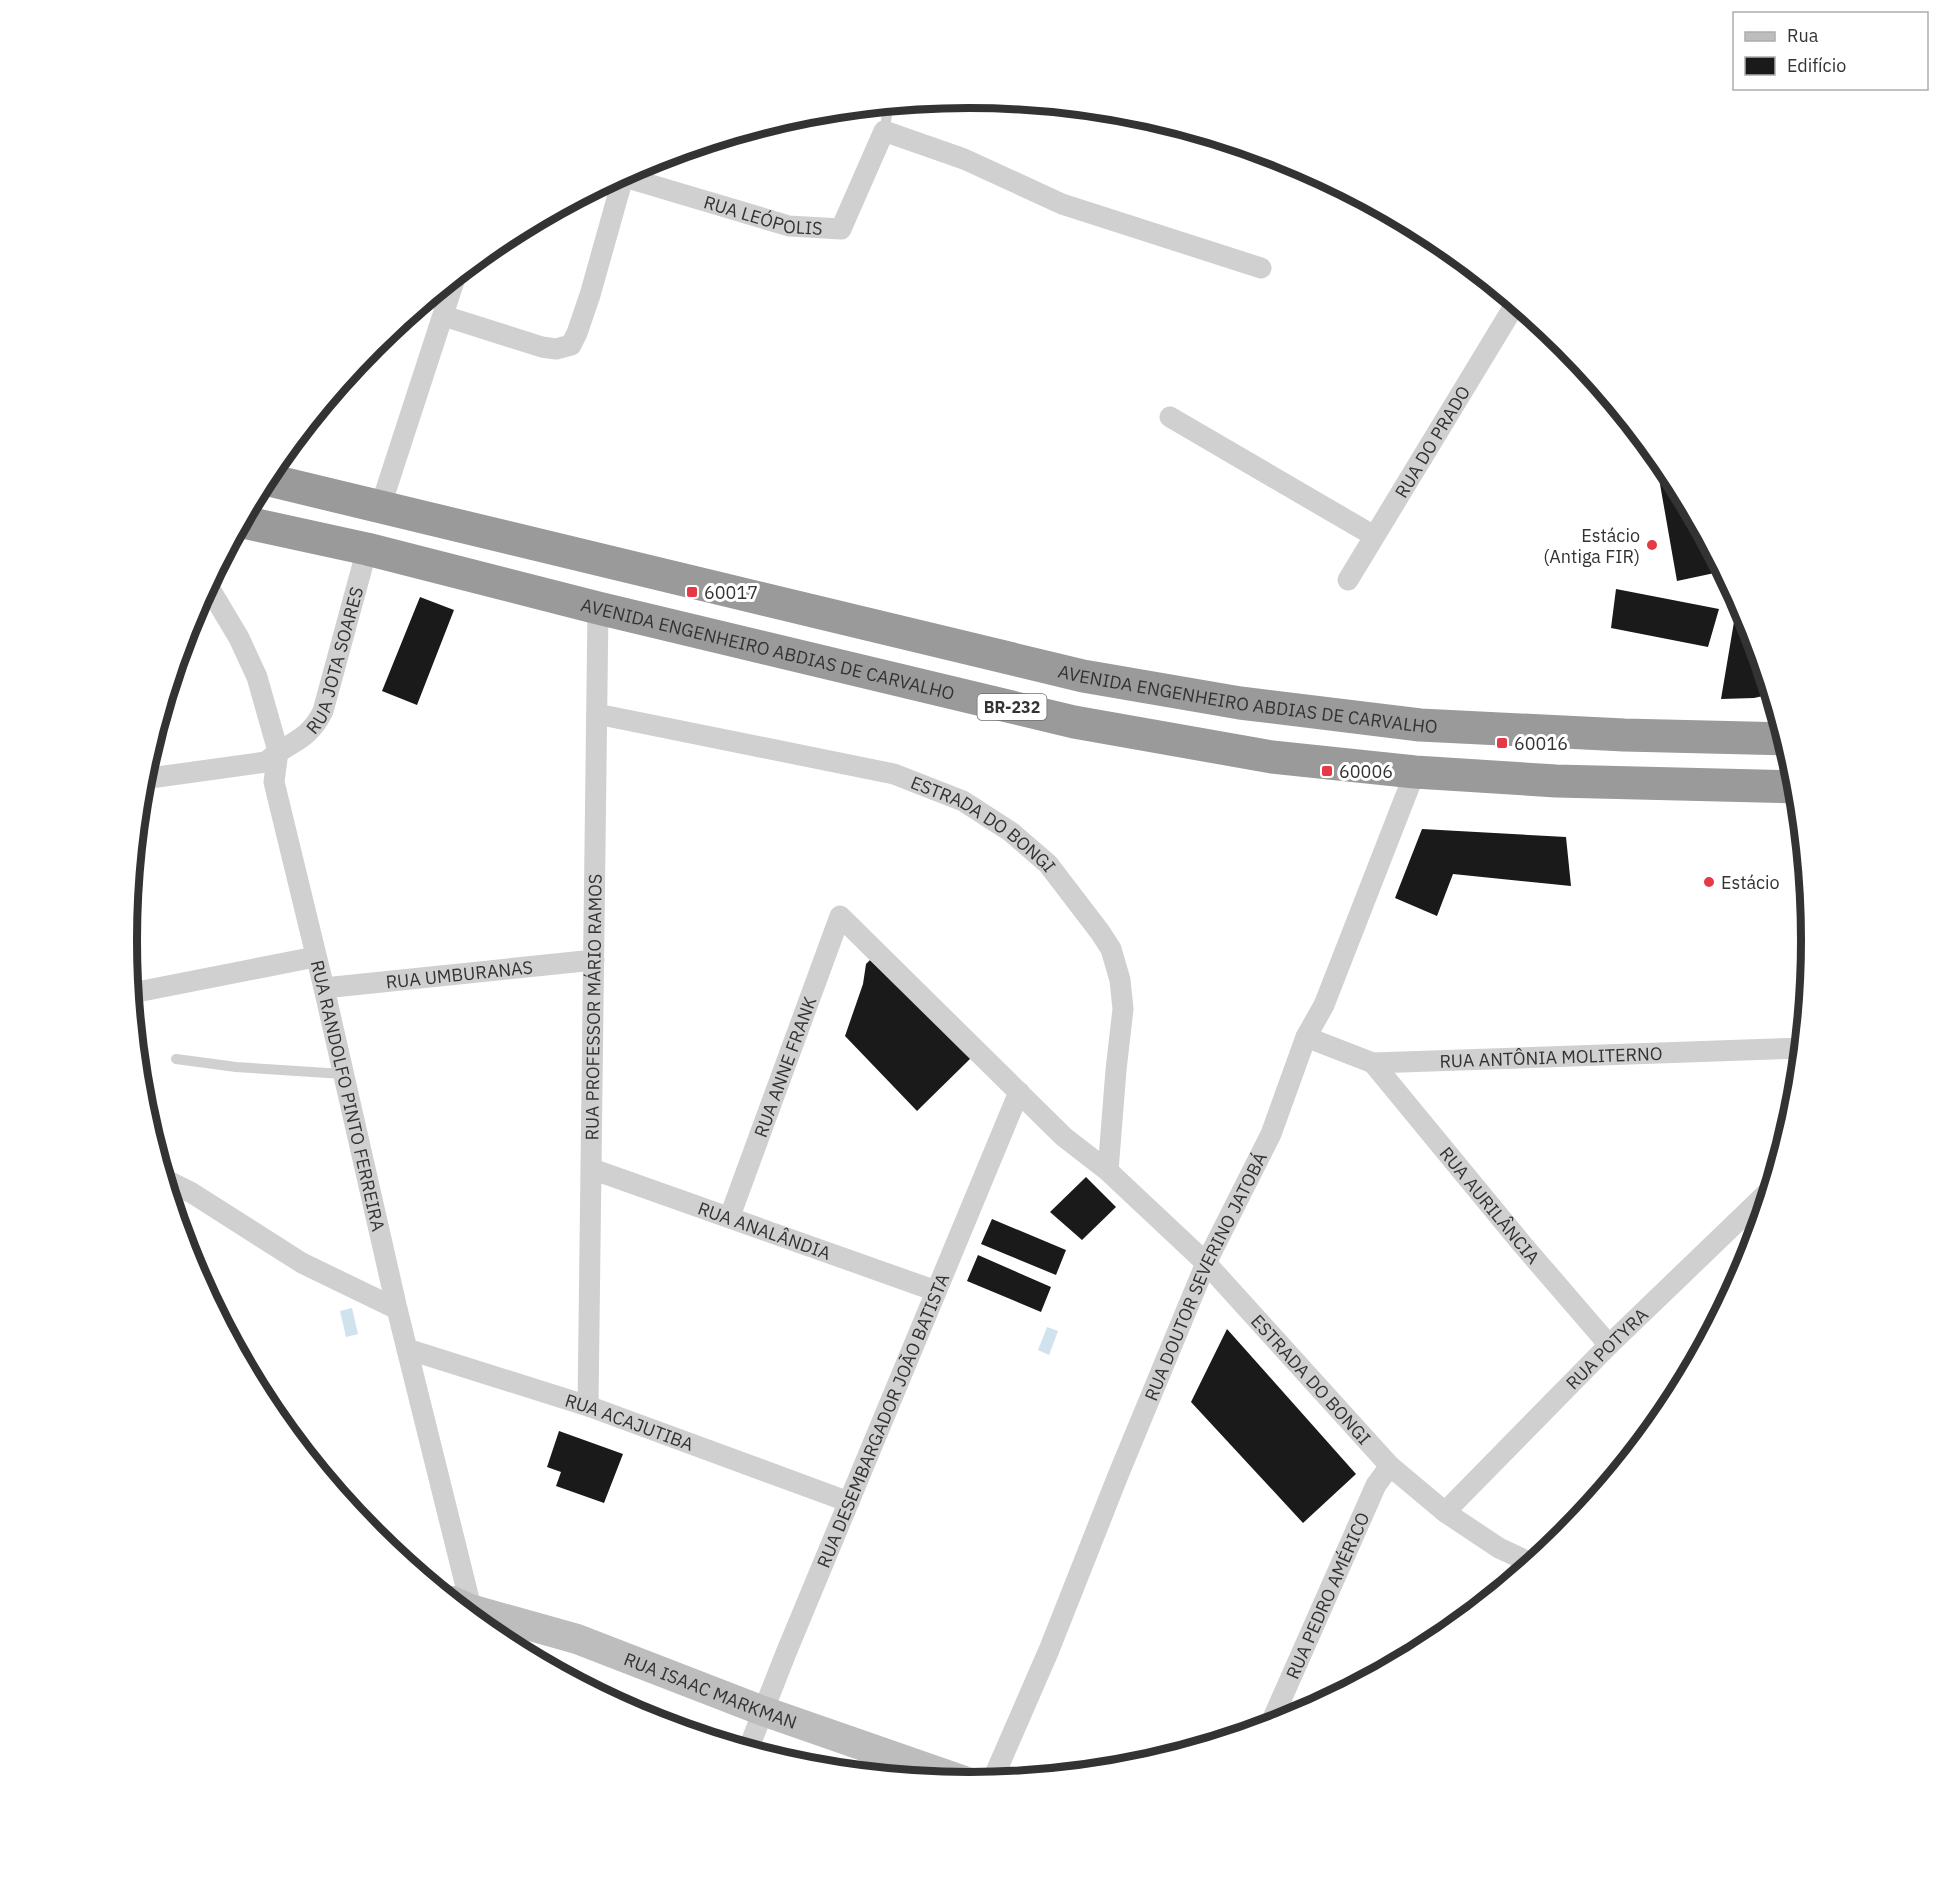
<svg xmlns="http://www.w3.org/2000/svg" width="1940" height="1881" viewBox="0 0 1940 1881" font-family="'IBM Plex Sans',sans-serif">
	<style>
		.water { fill: #cfe2ee }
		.building { fill: #1a1a1a }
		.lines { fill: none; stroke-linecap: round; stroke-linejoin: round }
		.lane { stroke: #d0d0d0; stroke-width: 10 }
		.street { stroke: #d0d0d0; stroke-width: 21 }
		.secondary { stroke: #bdbdbd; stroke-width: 30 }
		.highway { stroke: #9a9a9a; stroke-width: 33 }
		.poi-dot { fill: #e63946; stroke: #fff; stroke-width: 2 }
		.labels { text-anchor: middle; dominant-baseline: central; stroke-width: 6; stroke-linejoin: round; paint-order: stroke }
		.shield { fill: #fff; stroke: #707070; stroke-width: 1.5 }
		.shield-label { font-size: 16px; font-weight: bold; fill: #333 }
		.street-label { font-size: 18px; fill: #333; stroke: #fff }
		.poi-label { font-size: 18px; fill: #333; stroke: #fff; text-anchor: start }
		.rim { fill: none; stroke: #333; stroke-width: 8 }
	</style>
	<rect width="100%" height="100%" fill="#fff"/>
	<path class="water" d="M 352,1308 L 358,1334 L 346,1337 L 340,1311 Z
		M 1047,1327 L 1058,1331 L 1049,1355 L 1038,1350 Z"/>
	<path class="building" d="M 1665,466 L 1671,472 L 1724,571 L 1677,581 L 1657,467 Z
		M 1616,589 L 1719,609 L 1708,647 L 1611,628 Z
		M 420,597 L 454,610 L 417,705 L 382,691 Z
		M 1738,598 L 1749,618 L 1772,694 L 1754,698 L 1721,699 Z
		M 1422,829 L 1566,837 L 1571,886 L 1453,874 L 1437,916 L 1395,898 Z
		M 870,960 L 973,1056 L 917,1111 L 845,1036 L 863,984 L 866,964 Z
		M 1086,1177 L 1116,1207 L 1082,1240 L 1050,1212 Z
		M 992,1219 L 1066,1250 L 1056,1275 L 981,1244 Z
		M 978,1255 L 1051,1287 L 1041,1312 L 967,1281 Z
		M 1227,1329 L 1356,1474 L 1303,1523 L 1191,1402 Z
		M 559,1431 L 623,1454 L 604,1503 L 556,1486 L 561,1472 L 547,1467 Z"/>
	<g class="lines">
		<path class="lane" d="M 884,131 L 889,105
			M 176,1059 L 236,1067 L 343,1074"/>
		<g class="street">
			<path id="s1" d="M 621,176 L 789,226 L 841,229 L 884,131 L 964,159 L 1062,204 L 1261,268"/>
			<path d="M 444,316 L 542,347 L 556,349 L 571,345 L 577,333 L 590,295 L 624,174"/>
			<path d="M 1170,417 L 1374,536"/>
			<path d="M 380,508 L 455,278"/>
			<path id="s2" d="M 1348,580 L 1516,303"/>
			<path id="s3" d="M 208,586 L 239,638 L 257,677 L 278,751 L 274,782 L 324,988 L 397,1309 L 469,1599 L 468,1614"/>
			<path id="s4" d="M 597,714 L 894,774 L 963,801 L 1011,832 L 1048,864 L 1100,932 L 1111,949 L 1120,980 L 1123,1009 L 1116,1070 L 1108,1171"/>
			<path id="s5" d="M 143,779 L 266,762 C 289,741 308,742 323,711 L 367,549"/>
			<path id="s6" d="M 324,988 L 594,960"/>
			<path d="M 132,993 L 315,957"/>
			<path id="s7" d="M 1306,1037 L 1373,1063 L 1802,1048"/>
			<path id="s8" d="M 1373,1063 L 1522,1244 L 1609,1345"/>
			<path id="s9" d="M 592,1169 L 936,1291"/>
			<path d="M 166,1180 L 192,1193 L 302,1263 L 397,1309"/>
			<path id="s10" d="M 730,1216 L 840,916 L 1064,1137 L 1108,1171 L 1206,1263 L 1390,1466 L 1445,1512 L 1499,1548 L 1533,1564"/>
			<path id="s11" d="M 407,1349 L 588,1406 L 849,1502"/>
			<path id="s12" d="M 588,1406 L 598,608"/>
			<path id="s13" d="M 1445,1512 L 1609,1345 L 1772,1188"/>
			<path id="s14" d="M 1269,1727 L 1376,1485 L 1390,1466"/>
			<path id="s15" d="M 748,1750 L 786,1653 L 1019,1092"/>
			<path id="s16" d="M 992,1781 L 1049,1650 L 1119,1473 L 1206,1263 L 1271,1134 L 1306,1037 L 1324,1005 L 1415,772"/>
		</g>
		<path class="secondary" id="s17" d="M 452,1601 L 470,1609 L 577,1639 L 763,1711 L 970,1783"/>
		<g class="highway">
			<path id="s18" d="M 265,479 L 1083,676 L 1240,703 L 1420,725 L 1624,735 L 1786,739"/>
			<path id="s19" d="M 243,522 L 367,549 L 598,608 L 1074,722 L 1272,757 L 1415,772 L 1556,781 L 1798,787"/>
		</g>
	</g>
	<g class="poi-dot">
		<circle cx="1652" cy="545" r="6"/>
		<rect x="686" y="586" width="12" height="12" rx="3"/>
		<rect x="1496" y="737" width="12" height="12" rx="3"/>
		<rect x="1321" y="765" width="12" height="12" rx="3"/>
		<circle cx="1709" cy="882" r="6"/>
	</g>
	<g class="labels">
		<rect class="shield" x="977.5" y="694" width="69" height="26" rx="4.5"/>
		<g class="shield-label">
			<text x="1012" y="707">BR-232</text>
		</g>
		<g class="street-label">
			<text stroke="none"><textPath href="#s1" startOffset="148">RUA LEÓPOLIS</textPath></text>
			<text stroke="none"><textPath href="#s2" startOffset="162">RUA DO PRADO</textPath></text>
			<text stroke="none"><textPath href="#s19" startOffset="540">AVENIDA ENGENHEIRO ABDIAS DE CARVALHO</textPath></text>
			<text stroke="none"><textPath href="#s5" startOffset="254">RUA JOTA SOARES</textPath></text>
			<text stroke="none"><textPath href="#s18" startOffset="1008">AVENIDA ENGENHEIRO ABDIAS DE CARVALHO</textPath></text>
			<text stroke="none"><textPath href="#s4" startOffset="406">ESTRADA DO BONGI</textPath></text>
			<text stroke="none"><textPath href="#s6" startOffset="136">RUA UMBURANAS</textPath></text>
			<text stroke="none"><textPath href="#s12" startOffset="399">RUA PROFESSOR MÁRIO RAMOS</textPath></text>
			<text stroke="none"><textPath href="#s7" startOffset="250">RUA ANTÔNIA MOLITERNO</textPath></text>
			<text stroke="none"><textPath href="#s10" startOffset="159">RUA ANNE FRANK</textPath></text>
			<text stroke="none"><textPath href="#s3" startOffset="534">RUA RANDOLFO PINTO FERREIRA</textPath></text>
			<text stroke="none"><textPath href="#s8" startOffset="184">RUA AURILÂNCIA</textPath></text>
			<text stroke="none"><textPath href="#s9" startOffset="183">RUA ANALÂNDIA</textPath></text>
			<text stroke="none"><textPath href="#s16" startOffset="548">RUA DOUTOR SEVERINO JATOBÁ</textPath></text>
			<text stroke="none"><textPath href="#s13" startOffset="230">RUA POTYRA</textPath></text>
			<text stroke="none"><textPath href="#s10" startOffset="981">ESTRADA DO BONGI</textPath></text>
			<text stroke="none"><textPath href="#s15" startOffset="356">RUA DESEMBARGADOR JOÃO BATISTA</textPath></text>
			<text stroke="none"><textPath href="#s11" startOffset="234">RUA ACAJUTIBA</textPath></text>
			<text stroke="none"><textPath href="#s14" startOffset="144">RUA PEDRO AMÉRICO</textPath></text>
			<text stroke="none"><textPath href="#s17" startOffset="274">RUA ISAAC MARKMAN</textPath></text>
		</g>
		<g class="poi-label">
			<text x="1640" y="535" text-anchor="end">Estácio<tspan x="1640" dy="21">(Antiga FIR)</tspan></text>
			<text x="704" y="592">60017</text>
			<text x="1514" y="743">60016</text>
			<text x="1339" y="771">60006</text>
			<text x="1721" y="882">Estácio</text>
		</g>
	</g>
	<path d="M0 0H1940V1881H0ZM137 940a832 832 0 1 1 1664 0a832 832 0 1 1-1664 0Z" fill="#fff" fill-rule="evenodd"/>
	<path class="rim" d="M137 940a832 832 0 1 1 1664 0a832 832 0 1 1-1664 0Z"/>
	<rect x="1733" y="12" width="195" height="78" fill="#ffffff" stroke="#adadad" stroke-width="1.5"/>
	<rect x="1745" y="32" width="30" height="9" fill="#bdbdbd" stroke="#adadad" stroke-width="1.5"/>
	<text x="1787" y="42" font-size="18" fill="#333333">Rua</text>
	<rect x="1745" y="57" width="30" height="18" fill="#1a1a1a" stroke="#adadad" stroke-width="1.5"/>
	<text x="1787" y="72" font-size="18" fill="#333333">Edifício</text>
</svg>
